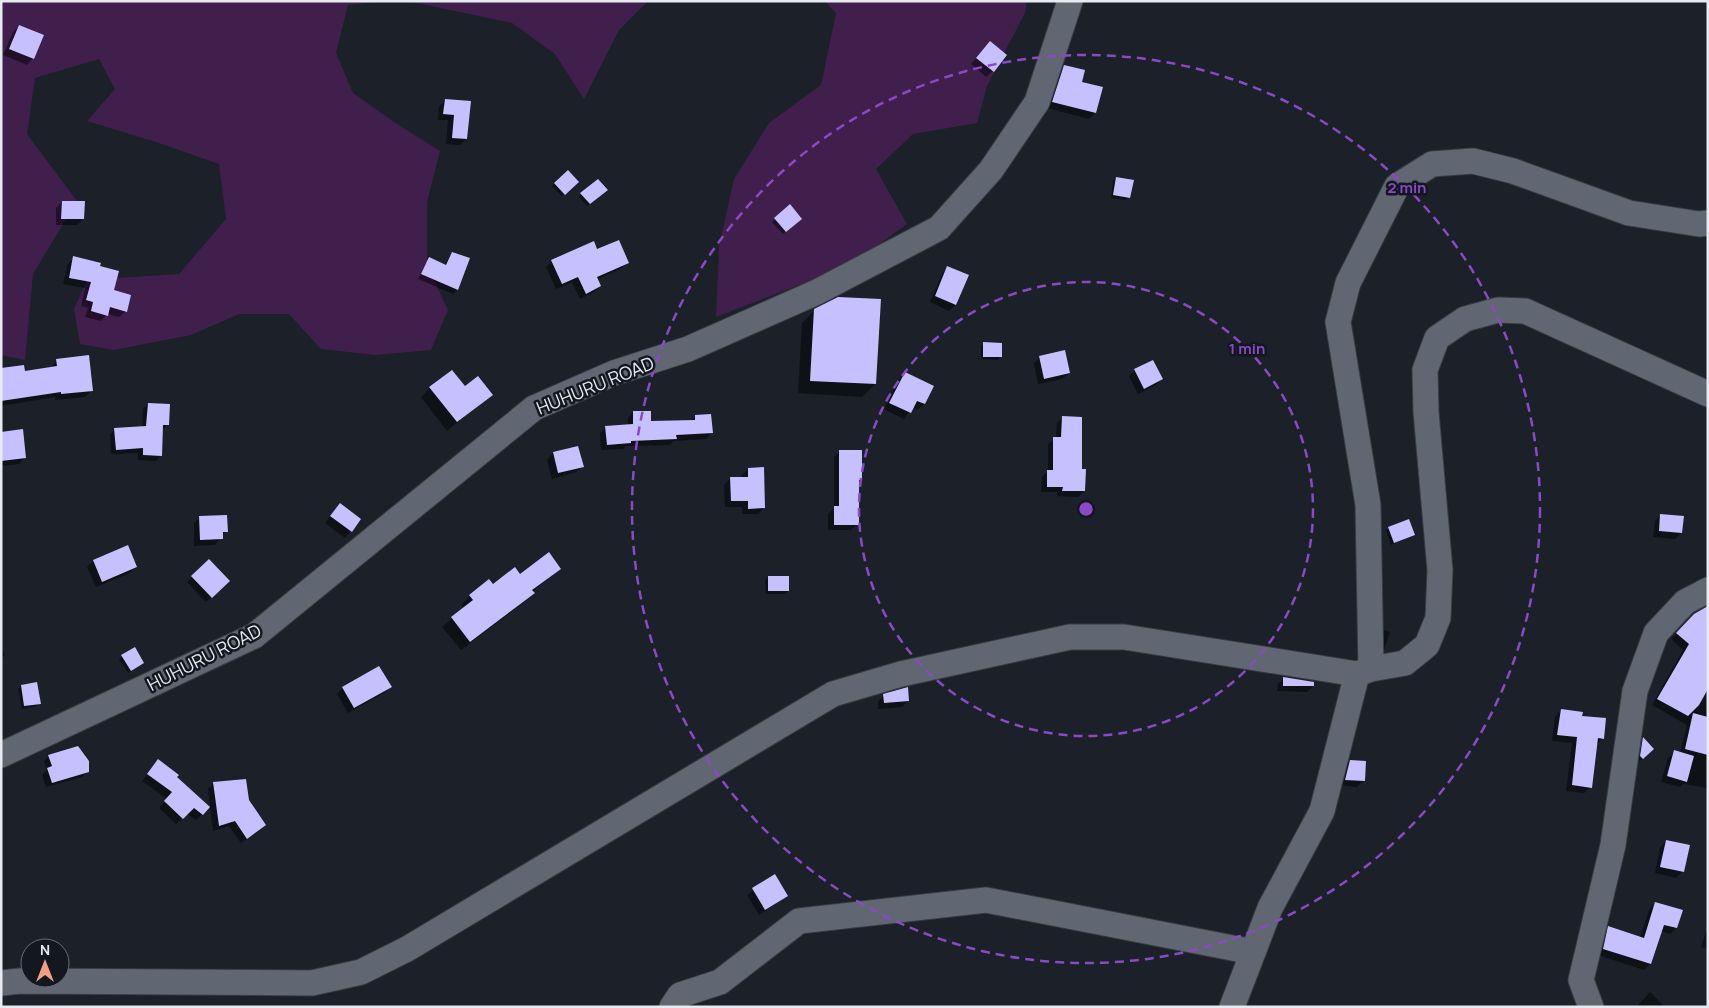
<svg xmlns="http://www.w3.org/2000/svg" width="1709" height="1008" viewBox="0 0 1709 1008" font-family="Manrope,sans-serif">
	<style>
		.green { fill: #411f4d }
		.shadow { fill: #0007 }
		.building { fill: #c7c0fe }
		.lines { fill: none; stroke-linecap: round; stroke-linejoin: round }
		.minor-casing { stroke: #383c43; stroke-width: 27 }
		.minor { stroke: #616772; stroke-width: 25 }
		.ring { fill: none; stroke: #8b49c6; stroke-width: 2.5; stroke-dasharray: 9 6 }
		.labels { text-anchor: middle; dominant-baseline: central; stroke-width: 5; stroke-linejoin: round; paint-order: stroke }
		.street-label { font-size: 18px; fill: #e7ebf1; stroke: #121720 }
		.centre { fill: #8b49c6; stroke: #121720; stroke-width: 2.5 }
		.ring-label { font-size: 15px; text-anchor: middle; font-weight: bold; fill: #8b49c6; stroke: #121720; stroke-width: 5; stroke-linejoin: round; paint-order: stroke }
	</style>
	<rect width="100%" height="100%" fill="#1b2029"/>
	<path class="green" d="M 1,1 L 384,1 L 348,5 L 336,53 L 353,93 L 397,124 L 440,151 L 427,202 L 427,265 L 448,310 L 431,350 L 375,355 L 321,349 L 289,314 L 239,314 L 191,335 L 114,350 L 80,344 L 74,309 L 87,280 L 179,274 L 226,219 L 219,164 L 159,143 L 87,121 L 115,89 L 99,59 L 35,78 L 27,134 L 77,201 L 33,274 L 25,360 L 1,355 Z
		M 407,1 L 648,1 L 619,30 L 584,99 L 555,54 L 512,23 Z
		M 825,1 L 1027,1 L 1025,13 L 987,86 L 977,123 L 913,134 L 876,169 L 907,224 L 851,265 L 716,317 L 719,247 L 734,179 L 769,123 L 821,85 L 836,13 Z"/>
	<path class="shadow" d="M 19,26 L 33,58 L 27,65 L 3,55 L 13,32 Z
		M 984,49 L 993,71 L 986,77 L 971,64 Z
		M 1065,66 L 1081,83 L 1101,88 L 1095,113 L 1089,119 L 1047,108 L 1058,73 Z
		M 445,100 L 470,102 L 466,139 L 460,145 L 446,144 L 448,120 L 438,120 L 439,107 Z
		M 568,171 L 578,182 L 562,196 L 552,186 Z
		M 1116,178 L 1129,197 L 1126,200 L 1111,198 L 1113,181 Z
		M 603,193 L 587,206 L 579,197 L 581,194 Z
		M 62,202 L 83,219 L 77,225 L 56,225 L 56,208 Z
		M 790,206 L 798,221 L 783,234 L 772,222 Z
		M 597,251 L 628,262 L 622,268 L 596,280 L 600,286 L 594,292 L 580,299 L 572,282 L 556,289 L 546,267 L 552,261 Z
		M 452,253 L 469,258 L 457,290 L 453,294 L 418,279 L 429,258 L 444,265 Z
		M 74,258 L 99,267 L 126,311 L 119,317 L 107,314 L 101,321 L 85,317 L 88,308 L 81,306 L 85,288 L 63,284 L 68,264 Z
		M 948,267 L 955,305 L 949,311 L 930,302 L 942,274 Z
		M 815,310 L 875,384 L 862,397 L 798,393 L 802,323 Z
		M 984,343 L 1000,357 L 998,360 L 981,359 L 981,346 Z
		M 1040,357 L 1069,373 L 1062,379 L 1038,384 L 1034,363 Z
		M 57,360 L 92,390 L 85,397 L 55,400 L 55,397 L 1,406 L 1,370 L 24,372 L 51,368 Z
		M 1135,370 L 1162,379 L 1156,385 L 1138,394 L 1129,376 Z
		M 905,373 L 932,386 L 924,404 L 917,410 L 912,407 L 904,419 L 884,409 L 899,379 Z
		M 430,388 L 465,388 L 491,395 L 447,431 L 421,397 Z
		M 148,404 L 168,424 L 162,430 L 161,455 L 156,461 L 138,460 L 138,453 L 111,454 L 110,434 L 115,429 L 142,427 L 143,409 Z
		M 633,412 L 650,423 L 691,421 L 695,416 L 711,433 L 706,439 L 674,441 L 669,445 L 626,446 L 624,449 L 601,450 L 600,433 L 606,427 L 628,426 L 628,418 Z
		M 1062,418 L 1080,470 L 1084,491 L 1078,497 L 1057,496 L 1057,492 L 1041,492 L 1042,477 L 1048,471 L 1048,444 L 1056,438 L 1057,423 Z
		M 1,433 L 25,457 L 19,464 L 1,466 Z
		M 840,451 L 861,479 L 857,483 L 857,524 L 851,530 L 828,530 L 828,514 L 834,508 L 834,457 Z
		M 553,453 L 582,466 L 576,472 L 552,479 L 547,460 Z
		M 748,469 L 764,508 L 758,514 L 742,514 L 742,507 L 725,507 L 724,485 L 730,479 L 742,478 L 742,475 Z
		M 334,511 L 360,519 L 345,538 L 325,523 Z
		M 1661,515 L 1681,533 L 1675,539 L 1653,537 L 1655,521 Z
		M 200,517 L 226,531 L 215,545 L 194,546 L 194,523 Z
		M 1389,528 L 1414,535 L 1391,545 L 1386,530 Z
		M 94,561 L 136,567 L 130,573 L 96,587 L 87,567 Z
		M 209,561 L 228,581 L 206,602 L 187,582 Z
		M 560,569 L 532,592 L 533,593 L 524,602 L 461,650 L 442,627 L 464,608 L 461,605 L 470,596 L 489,581 L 493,585 L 519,576 Z
		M 768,577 L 788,591 L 785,594 L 766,594 L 765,580 Z
		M 1695,615 L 1708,685 L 1708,788 L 1683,784 L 1680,787 L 1661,782 L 1668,758 L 1674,752 L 1680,753 L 1687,725 L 1652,705 L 1683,650 L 1671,639 Z
		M 1385,630 L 1390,632 L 1384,650 L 1379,655 L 1379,636 Z
		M 1,647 L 5,655 L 1,659 Z
		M 122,656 L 143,663 L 128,673 L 119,659 Z
		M 1284,678 L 1313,686 L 1307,692 L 1277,691 L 1278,684 Z
		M 21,686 L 39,704 L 36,706 L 22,709 L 18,689 Z
		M 390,687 L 384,693 L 348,713 L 337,694 L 343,688 Z
		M 884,695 L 908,701 L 902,707 L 878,709 L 878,702 Z
		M 1562,710 L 1581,717 L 1603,738 L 1596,745 L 1591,787 L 1584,793 L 1566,791 L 1572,743 L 1552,741 L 1555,717 Z
		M 1643,739 L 1652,749 L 1640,761 L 1638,759 Z
		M 49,756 L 88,771 L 82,777 L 46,787 L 42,775 L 47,770 L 44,761 Z
		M 158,761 L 176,777 L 202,814 L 196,820 L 187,814 L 176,824 L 159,808 L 167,799 L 142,781 Z
		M 1350,761 L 1364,780 L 1357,787 L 1340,785 L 1344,768 Z
		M 213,784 L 247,801 L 265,825 L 241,843 L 229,826 L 213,831 L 208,789 Z
		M 1666,841 L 1683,871 L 1676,878 L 1655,873 L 1660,848 Z
		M 774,876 L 787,896 L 759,915 L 747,895 Z
		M 1655,903 L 1676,928 L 1670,934 L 1661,931 L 1650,964 L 1644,970 L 1598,955 L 1603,934 L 1609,928 L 1640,938 L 1649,910 Z
		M 1708,927 L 1708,949 L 1701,947 Z
		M 1650,992 L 1664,1006 L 1664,1007 L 1640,1007 L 1638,1005 Z"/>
	<path class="building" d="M 19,25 L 44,35 L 34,59 L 9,49 Z
		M 990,41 L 1007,55 L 994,72 L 976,58 Z
		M 1064,65 L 1085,70 L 1082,82 L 1103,87 L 1096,113 L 1052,102 Z
		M 445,99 L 471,101 L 467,139 L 452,138 L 454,115 L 443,114 Z
		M 568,170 L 579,182 L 565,195 L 554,183 Z
		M 1116,177 L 1134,180 L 1130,198 L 1113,195 Z
		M 598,179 L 608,190 L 590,204 L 580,193 Z
		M 62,201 L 85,201 L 84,219 L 61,219 Z
		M 790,204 L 802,219 L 786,232 L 774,218 Z
		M 619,240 L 629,263 L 597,277 L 601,286 L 586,294 L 578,277 L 562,284 L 551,260 L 594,241 L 597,249 Z
		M 452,252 L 470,258 L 458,290 L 421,274 L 429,257 L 446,265 Z
		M 73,256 L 101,263 L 100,266 L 119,271 L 114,290 L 131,295 L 127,312 L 110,307 L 108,316 L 91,311 L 93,302 L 86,300 L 91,282 L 69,278 Z
		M 947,266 L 969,275 L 956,305 L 935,296 Z
		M 838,297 L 881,299 L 876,384 L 810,381 L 814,309 Z
		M 983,342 L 1002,343 L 1002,357 L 983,357 Z
		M 1065,350 L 1070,373 L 1044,379 L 1039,356 Z
		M 89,355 L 93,391 L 61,394 L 61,392 L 1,401 L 1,368 L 24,365 L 25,371 L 57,366 L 56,359 Z
		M 1153,360 L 1163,379 L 1144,389 L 1134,369 Z
		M 452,370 L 465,386 L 478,376 L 493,395 L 457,422 L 429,387 Z
		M 905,372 L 934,386 L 925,404 L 917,401 L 911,413 L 889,403 Z
		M 148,403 L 170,404 L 169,425 L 163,425 L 162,456 L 143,455 L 143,448 L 116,450 L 114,428 L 146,426 Z
		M 633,411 L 651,411 L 651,421 L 695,420 L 695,415 L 711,414 L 713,433 L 676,435 L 677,439 L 631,441 L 631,443 L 607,445 L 605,426 L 633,424 Z
		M 1062,416 L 1082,417 L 1082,469 L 1086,469 L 1085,491 L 1062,491 L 1063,487 L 1047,487 L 1047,470 L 1053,470 L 1053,437 L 1061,437 Z
		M 23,429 L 26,458 L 1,461 L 1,432 Z
		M 578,446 L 584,467 L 558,473 L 553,452 Z
		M 839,450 L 862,450 L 862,480 L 859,480 L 859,525 L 834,525 L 834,506 L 839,506 Z
		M 764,467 L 765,508 L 748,509 L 748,501 L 731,501 L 730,477 L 748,477 L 748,468 Z
		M 340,503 L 361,519 L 352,532 L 330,516 Z
		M 1660,514 L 1684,516 L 1682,533 L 1659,531 Z
		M 227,515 L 228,532 L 223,532 L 223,539 L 200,540 L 199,516 Z
		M 1409,519 L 1415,535 L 1394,543 L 1388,527 Z
		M 128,545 L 137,567 L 102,582 L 93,560 Z
		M 549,552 L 561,569 L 532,590 L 535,593 L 470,642 L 451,617 L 473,600 L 469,595 L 489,579 L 493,584 L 515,567 L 520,574 Z
		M 209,559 L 230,581 L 212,598 L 191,576 Z
		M 768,576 L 789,576 L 789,591 L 768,591 Z
		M 1708,606 L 1708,689 L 1699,705 L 1688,716 L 1657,699 L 1689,644 L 1676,633 L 1694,614 Z
		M 135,647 L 144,663 L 131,671 L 121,655 Z
		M 379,666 L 392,687 L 354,708 L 342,687 Z
		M 1283,677 L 1314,682 L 1314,686 L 1283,686 Z
		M 37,682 L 41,704 L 24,706 L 21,685 Z
		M 908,687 L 909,701 L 884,703 L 883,694 Z
		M 1561,709 L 1583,712 L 1582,716 L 1606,718 L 1604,739 L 1598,738 L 1592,788 L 1572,785 L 1577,737 L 1557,735 Z
		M 1693,713 L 1708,717 L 1708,755 L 1685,749 Z
		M 1643,737 L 1654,749 L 1643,759 L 1640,756 Z
		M 78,746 L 89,761 L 89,772 L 52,783 L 47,768 L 52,766 L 48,755 Z
		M 1674,750 L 1694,756 L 1687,782 L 1667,776 Z
		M 158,759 L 179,775 L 177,777 L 210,807 L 203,815 L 194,808 L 183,819 L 164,801 L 172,792 L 147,774 Z
		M 1350,760 L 1366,761 L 1365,781 L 1345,780 Z
		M 246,779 L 249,800 L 266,825 L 247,839 L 235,821 L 219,826 L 213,782 Z
		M 1666,840 L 1690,845 L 1684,872 L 1660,867 Z
		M 775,874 L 788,896 L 765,910 L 752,888 Z
		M 1655,902 L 1683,910 L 1677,928 L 1664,925 L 1651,964 L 1603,949 L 1608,926 L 1644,938 Z"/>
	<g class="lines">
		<defs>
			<path id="minor" d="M 1371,669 L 1405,663 L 1427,645 L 1438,618 L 1440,570 L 1426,412 L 1425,370 L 1437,338 L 1465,319 L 1498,310 L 1525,311 L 1708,394
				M 1357,674 L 1371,669 L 1368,505 L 1338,322 L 1348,283 L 1397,186 L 1432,164 L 1473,161 L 1513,171 L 1629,213 L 1699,224 L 1708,223
				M 1,755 L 254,636 L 534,408 L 614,373 L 688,349 L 817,292 L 939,228 L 991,170 L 1037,102 L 1070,1
				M 1,983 L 20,981 L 312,983 L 361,972 L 407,949 L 833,694 L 901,674 L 1070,637 L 1124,637 L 1357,674 L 1322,811 L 1270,908 L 1232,1007
				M 672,1007 L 680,995 L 720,982 L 799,921 L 986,900 L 1253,952
				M 1591,1007 L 1581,980 L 1613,845 L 1635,691 L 1656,633 L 1685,602 L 1708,590"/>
		</defs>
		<use href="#minor" class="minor-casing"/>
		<use href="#minor" class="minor"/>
	</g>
	<g class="ring">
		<circle cx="1086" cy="509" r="227"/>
		<circle cx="1086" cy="509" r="454"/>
	</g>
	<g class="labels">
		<g class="street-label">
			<text transform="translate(595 385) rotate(-22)">HUHURU ROAD</text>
			<text transform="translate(204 657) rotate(-27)">HUHURU ROAD</text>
		</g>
	</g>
	<circle cx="1086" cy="509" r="8" class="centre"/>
	<g class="ring-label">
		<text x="1407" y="193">2 min</text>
		<text x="1247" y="354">1 min</text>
	</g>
	<rect width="1709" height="1008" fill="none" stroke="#e7ebf1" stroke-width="5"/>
	<g transform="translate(45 963)"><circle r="24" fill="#121720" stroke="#676c74"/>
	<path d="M0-4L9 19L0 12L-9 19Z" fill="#f39f83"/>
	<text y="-8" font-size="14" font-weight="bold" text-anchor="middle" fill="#e7ebf1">N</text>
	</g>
</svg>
